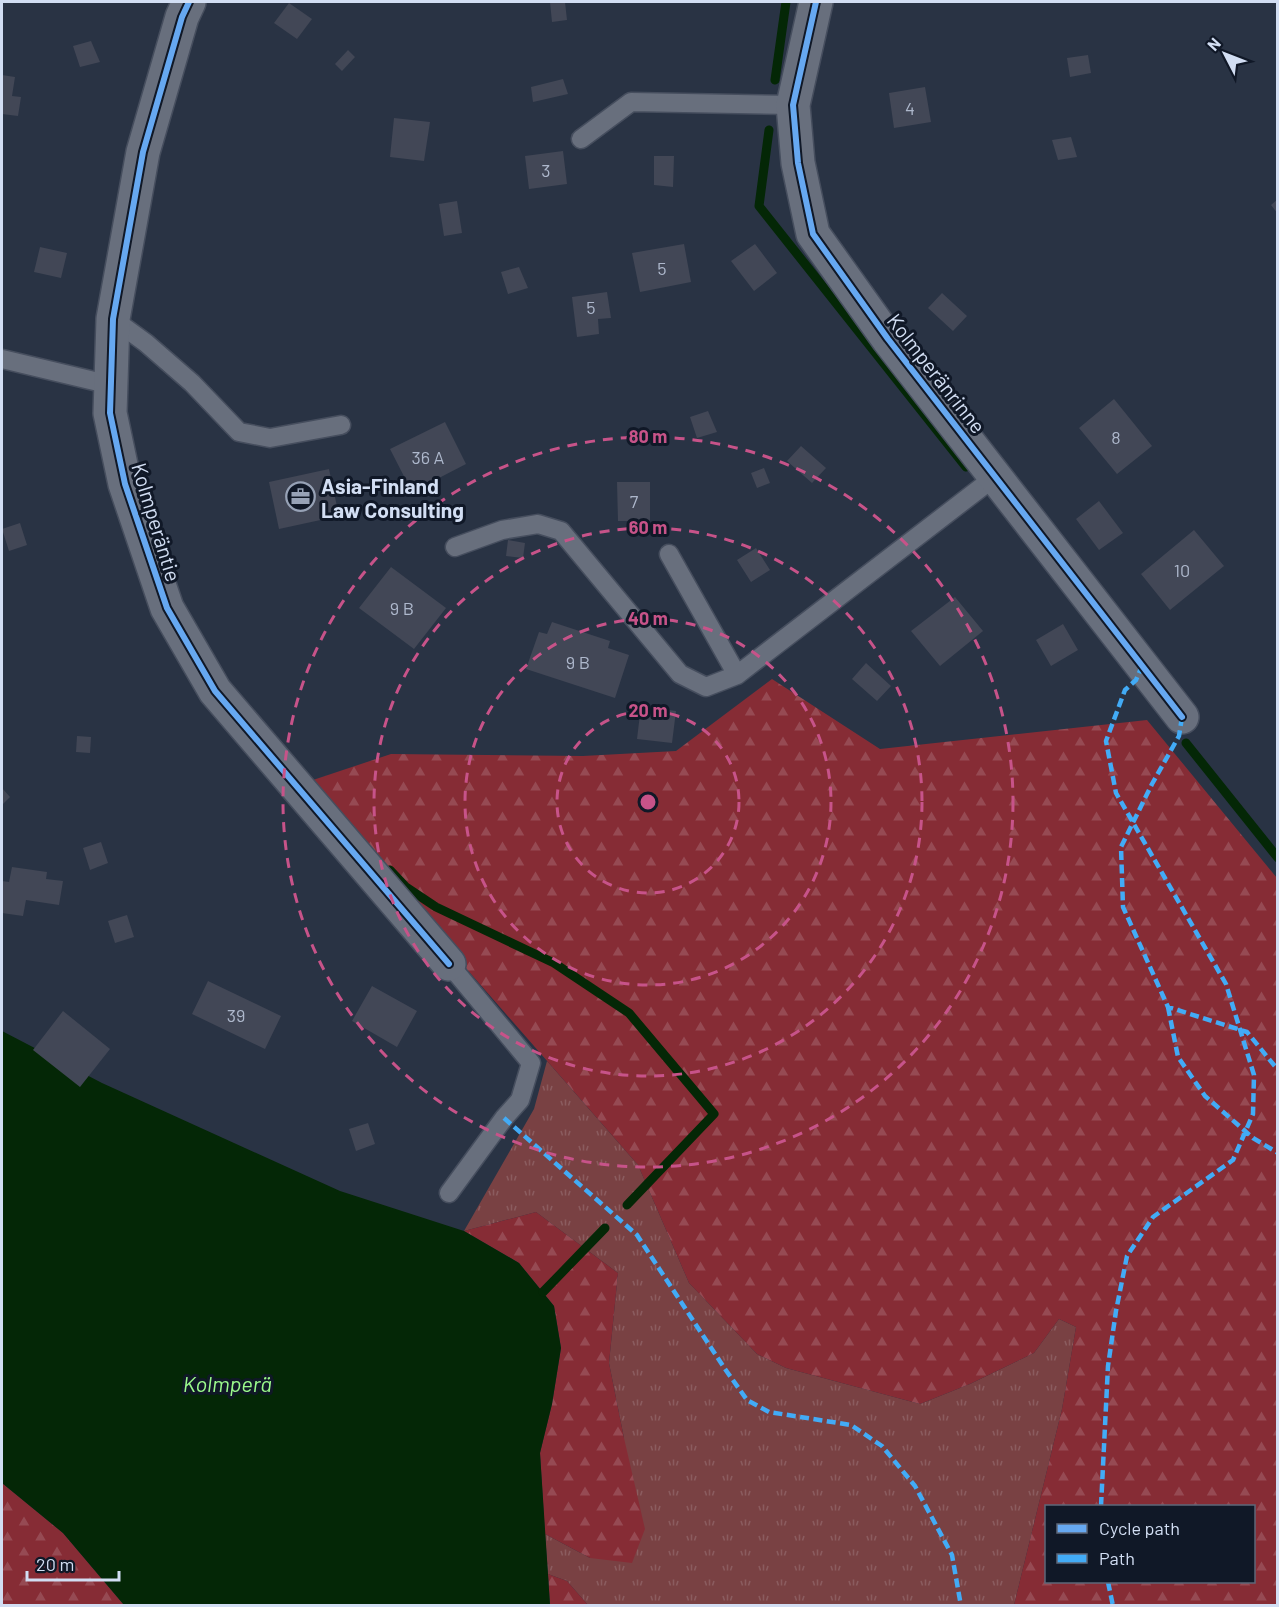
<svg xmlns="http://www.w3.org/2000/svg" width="1279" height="1607" viewBox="0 0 1279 1607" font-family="Barlow,sans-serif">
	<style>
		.grass { fill: url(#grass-tufts) }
		.forest { fill: url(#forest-firs); fill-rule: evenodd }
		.water { fill: #042706 }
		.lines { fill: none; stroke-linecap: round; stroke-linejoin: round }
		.stream { stroke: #042706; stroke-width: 9 }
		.building { fill: #424756 }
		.lane-casing { stroke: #464e5e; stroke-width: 21 }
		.street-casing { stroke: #464e5e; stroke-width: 36 }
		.lane { stroke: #686f7d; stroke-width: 18 }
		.street { stroke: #686f7d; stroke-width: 33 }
		.quiet { stroke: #42abf6; stroke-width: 4.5; stroke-dasharray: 9 4.5; stroke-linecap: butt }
		.cycleway-casing { stroke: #101827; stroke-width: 10 }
		.cycleway { stroke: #66a8f1; stroke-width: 6 }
		.ring { fill: none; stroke: #c75389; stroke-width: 3; stroke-dasharray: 10 8 }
		.labels { text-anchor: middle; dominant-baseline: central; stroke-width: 6; stroke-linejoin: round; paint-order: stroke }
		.number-label { font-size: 18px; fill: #aeb8cc }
		.street-label { font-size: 21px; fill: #d2def3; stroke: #101827 }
		.poi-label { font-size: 21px; font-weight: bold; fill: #d2def3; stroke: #101827; text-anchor: start }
		.water-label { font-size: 22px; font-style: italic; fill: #9bfa8c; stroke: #101827 }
		.centre { fill: #c75389; stroke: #101827; stroke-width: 3 }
		.ring-label { font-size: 18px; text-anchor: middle; font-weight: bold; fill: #c75389; stroke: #101827; stroke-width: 6; stroke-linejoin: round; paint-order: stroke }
	</style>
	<defs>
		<pattern id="grass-tufts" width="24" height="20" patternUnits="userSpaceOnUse" patternTransform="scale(1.5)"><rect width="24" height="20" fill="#794143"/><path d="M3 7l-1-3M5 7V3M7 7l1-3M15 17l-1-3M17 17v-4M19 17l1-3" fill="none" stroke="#8b5c5f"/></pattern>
		<pattern id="forest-firs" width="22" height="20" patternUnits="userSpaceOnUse" patternTransform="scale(1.5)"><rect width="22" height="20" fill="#862c35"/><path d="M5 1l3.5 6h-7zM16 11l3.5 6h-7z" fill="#964a53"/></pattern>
	</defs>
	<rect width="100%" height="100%" fill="#293344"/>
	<path class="grass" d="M 547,1061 L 638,1165 L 689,1283 L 757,1354 L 786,1368 L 920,1404 L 970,1384 L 1034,1353 L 1059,1319 L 1076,1327 L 1062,1409 L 1014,1605 L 588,1605 L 567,1581 L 548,1574 L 545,1534 L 590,1558 L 624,1438 L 609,1363 L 618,1273 L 536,1212 L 464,1231 L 534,1109 Z"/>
	<path class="forest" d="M 772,679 L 880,749 L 1147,720 L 1277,878 L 1277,1605 L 1014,1605 L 1062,1409 L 1076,1327 L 1059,1319 L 1034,1353 L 970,1384 L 920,1404 L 786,1368 L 757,1354 L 689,1283 L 638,1165 L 304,783 L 391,754 L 583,756 L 676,751 ZM 1046,1506 L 1254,1506 L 1254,1582 L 1046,1582 Z
		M 536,1212 L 618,1273 L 609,1363 L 624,1438 L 645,1529 L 632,1563 L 590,1558 L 545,1534 L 540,1453 L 552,1404 L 561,1348 L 554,1306 L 519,1263 L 464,1231 Z
		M 2,1483 L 63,1533 L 124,1605 L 2,1605 Z
		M 548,1574 L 567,1581 L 588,1605 L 550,1605 Z"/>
	<path class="water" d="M 2,1031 L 102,1083 L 340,1191 L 464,1231 L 519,1263 L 554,1306 L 561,1348 L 552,1404 L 540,1453 L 550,1605 L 124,1605 L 63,1533 L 2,1483 Z"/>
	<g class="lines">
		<path class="stream" d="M 775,80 L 786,2
			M 769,130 L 759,206 L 966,467
			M 1186,743 L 1278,858
			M 390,870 L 406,887 L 436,907 L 554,963 L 629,1013 L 714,1114 L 627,1205
			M 543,1292 L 605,1228"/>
	</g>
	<path class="building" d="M 550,2 L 565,2 L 567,20 L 552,22 Z
		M 289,3 L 312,19 L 297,39 L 274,23 Z
		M 91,41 L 100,62 L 80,67 L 73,46 Z
		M 348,50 L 355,57 L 342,71 L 335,64 Z
		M 1088,55 L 1091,73 L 1070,77 L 1067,58 Z
		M 2,75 L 15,77 L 12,96 L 21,97 L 18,116 L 2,114 Z
		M 563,79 L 568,94 L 533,102 L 531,87 Z
		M 925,87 L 931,122 L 894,128 L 889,93 Z
		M 394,118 L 430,122 L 424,161 L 390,157 Z
		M 1071,137 L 1077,157 L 1058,160 L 1052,140 Z
		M 563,151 L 567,184 L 529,189 L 525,156 Z
		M 654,156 L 674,156 L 673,187 L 654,185 Z
		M 1278,199 L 1278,214 L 1271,205 Z
		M 457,201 L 462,233 L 444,236 L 439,204 Z
		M 684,244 L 691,282 L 640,292 L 632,253 Z
		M 755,244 L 777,273 L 754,291 L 731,261 Z
		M 40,247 L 67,253 L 61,278 L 34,272 Z
		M 519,267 L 528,288 L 508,294 L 501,272 Z
		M 607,292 L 611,318 L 598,319 L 599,334 L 577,337 L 572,297 Z
		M 942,293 L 967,316 L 953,331 L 928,308 Z
		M 1114,399 L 1152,446 L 1117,474 L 1079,428 Z
		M 708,411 L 717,432 L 697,438 L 690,417 Z
		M 445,422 L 466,464 L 412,492 L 390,449 Z
		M 801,446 L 826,468 L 812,483 L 787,461 Z
		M 764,468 L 770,483 L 757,488 L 751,473 Z
		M 329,469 L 339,516 L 279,529 L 269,482 Z
		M 617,482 L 650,482 L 650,521 L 618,521 Z
		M 1099,501 L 1123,533 L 1099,550 L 1076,519 Z
		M 20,523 L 27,545 L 9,551 L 2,529 Z
		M 1194,530 L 1224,566 L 1170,610 L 1141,574 Z
		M 508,540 L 525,543 L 523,558 L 506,556 Z
		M 756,548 L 770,570 L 751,582 L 737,560 Z
		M 391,567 L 446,608 L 414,649 L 359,608 Z
		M 955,597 L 983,631 L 940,666 L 911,631 Z
		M 552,622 L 610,641 L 608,648 L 629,655 L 615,698 L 526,669 L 539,632 L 547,634 Z
		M 1063,624 L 1078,650 L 1051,666 L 1036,640 Z
		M 866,663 L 891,686 L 877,701 L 852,679 Z
		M 641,706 L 676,711 L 672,743 L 637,739 Z
		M 77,736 L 91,737 L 90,753 L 76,752 Z
		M 2,788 L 10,797 L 2,805 Z
		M 101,842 L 108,863 L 90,870 L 83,848 Z
		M 12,867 L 47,872 L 46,879 L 63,881 L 59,905 L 26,900 L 23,916 L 2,913 L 2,881 L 9,882 Z
		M 127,915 L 134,937 L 115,943 L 108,921 Z
		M 208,981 L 281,1016 L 265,1049 L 192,1014 Z
		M 372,986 L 417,1011 L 397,1047 L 352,1021 Z
		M 63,1011 L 110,1049 L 80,1087 L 33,1050 Z
		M 368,1123 L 375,1144 L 356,1151 L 349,1129 Z"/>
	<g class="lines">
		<defs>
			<path id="lane" d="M 581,139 L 631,102 L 793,105
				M 113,319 L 146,343 L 192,383 L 239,432 L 270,438 L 341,425
				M 2,359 L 111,385
				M 455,547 L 502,530 L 538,524 L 561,531 L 680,674 L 706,687 L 737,675 L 996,476
				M 669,554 L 737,675
				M 449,964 L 531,1063 L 520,1100 L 504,1118 L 449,1193"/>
			<path id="street" d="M 189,2 L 182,17 L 143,152 L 113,319 L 110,413 L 125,484 L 167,608 L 215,691 L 449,964
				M 816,2 L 793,105 L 798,163 L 813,234 L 888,339 L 1182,717"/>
		</defs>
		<use href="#lane" class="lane-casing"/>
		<use href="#street" class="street-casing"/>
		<use href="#lane" class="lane"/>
		<use href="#street" class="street"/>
		<path class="quiet" d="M 1182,717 L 1179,736 L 1152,784 L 1121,847 L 1123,907 L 1168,1007 L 1247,1032 L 1278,1070
			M 1168,1007 L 1178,1057 L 1205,1096 L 1253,1138 L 1278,1153
			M 504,1118 L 637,1235 L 725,1369 L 747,1400 L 769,1412 L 851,1425 L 882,1446 L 915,1486 L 952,1555 L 961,1606
			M 1101,1506 L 1108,1366 L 1116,1311 L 1127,1256 L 1153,1217 L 1233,1160 L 1253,1114 L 1254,1075 L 1226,984 L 1116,793 L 1106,741 L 1125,690 L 1136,680 L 1142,666
			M 1108,1582 L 1113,1606"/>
		<defs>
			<path id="cycleway" d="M 189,2 L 182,17 L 143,152 L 113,319 L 110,413 L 125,484 L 167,608 L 215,691 L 449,964
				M 816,2 L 793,105 L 798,163 L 813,234 L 888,339 L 1182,717"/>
		</defs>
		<use href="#cycleway" class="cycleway-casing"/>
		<use href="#cycleway" class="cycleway"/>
	</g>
	<g class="ring">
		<circle cx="648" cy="802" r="91"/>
		<circle cx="648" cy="802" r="183"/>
		<circle cx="648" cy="802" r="274"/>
		<circle cx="648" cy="802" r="365"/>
	</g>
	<defs>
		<symbol id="office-ring" viewBox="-11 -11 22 22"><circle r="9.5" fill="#101827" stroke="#97a2b6" stroke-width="1.5"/><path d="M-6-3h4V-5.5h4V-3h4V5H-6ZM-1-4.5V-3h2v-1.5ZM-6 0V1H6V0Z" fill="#97a2b6"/></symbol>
	</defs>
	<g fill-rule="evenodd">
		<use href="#office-ring" x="284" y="480" width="33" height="33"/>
	</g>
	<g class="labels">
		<g class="number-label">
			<text x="910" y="108">4</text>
			<text x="546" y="170">3</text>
			<text x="662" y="268">5</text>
			<text x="591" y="307">5</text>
			<text x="1116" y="437">8</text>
			<text x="428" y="457">36 A</text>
			<text x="634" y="501">7</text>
			<text x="1182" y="570">10</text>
			<text x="402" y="608">9 B</text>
			<text x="578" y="662">9 B</text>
			<text x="236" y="1015">39</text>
		</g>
		<g class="street-label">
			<text transform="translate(937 373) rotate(52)">Kolmperänrinne</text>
			<text transform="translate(157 522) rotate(73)">Kolmperäntie</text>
		</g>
		<g class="poi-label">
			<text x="321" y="485">Asia-Finland<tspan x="321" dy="24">Law Consulting</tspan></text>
		</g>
		<g class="water-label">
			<text x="227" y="1383">Kolmperä</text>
		</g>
	</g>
	<circle cx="648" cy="802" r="9" class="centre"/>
	<g class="ring-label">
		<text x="648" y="443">80 m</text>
		<text x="648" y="534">60 m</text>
		<text x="648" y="625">40 m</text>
		<text x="648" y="717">20 m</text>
	</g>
	<rect width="1279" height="1607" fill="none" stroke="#d2def3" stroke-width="6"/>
	<rect x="1045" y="1505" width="210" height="78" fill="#101827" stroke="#5e6779" stroke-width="1.5"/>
	<rect x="1057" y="1524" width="30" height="9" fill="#66a8f1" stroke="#5e6779" stroke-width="1.5"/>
	<text x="1099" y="1535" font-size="18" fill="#d2def3">Cycle path</text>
	<rect x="1057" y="1554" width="30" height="9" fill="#42abf6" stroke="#5e6779" stroke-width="1.5"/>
	<text x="1099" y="1565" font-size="18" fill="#d2def3">Path</text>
	<g transform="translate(1225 54) rotate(312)" stroke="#101827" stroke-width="4.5" paint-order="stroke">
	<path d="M0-4.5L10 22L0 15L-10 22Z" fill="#d2def3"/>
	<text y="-9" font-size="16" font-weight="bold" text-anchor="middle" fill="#d2def3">N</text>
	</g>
	<path d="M27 1571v9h92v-9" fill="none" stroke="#d2def3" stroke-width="3"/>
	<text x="36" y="1571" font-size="18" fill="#d2def3" stroke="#101827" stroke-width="4.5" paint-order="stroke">20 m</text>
</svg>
